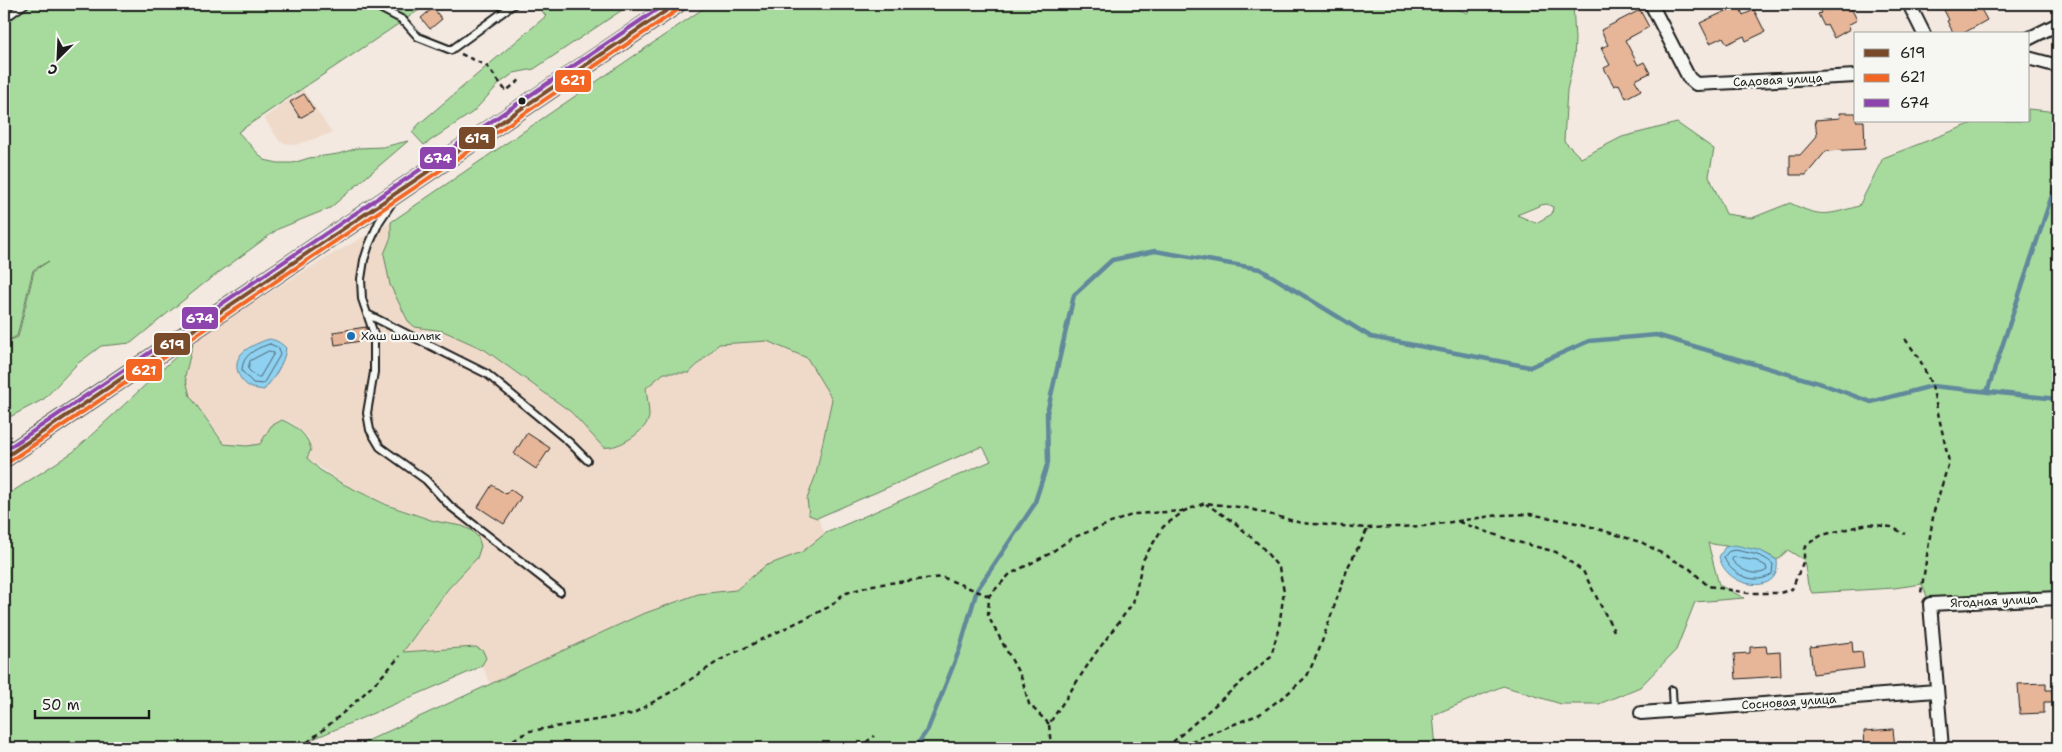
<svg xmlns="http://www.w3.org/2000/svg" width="2062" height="752" viewBox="0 0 2062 752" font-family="'Shantell Sans',sans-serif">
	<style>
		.built { fill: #efdaca }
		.green { fill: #a7db9d; stroke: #627c5c; fill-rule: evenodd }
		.water { fill: #8fd1f0; stroke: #61899b }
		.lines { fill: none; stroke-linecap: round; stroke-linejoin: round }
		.shore { stroke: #4a6471; stroke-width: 1 }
		.stream { stroke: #61899b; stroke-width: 4.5 }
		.building { fill: #e7b698; stroke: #1c1c1c }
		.service-casing { stroke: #1c1c1c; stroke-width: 10 }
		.minor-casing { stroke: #1c1c1c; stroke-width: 16 }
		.secondary-casing { stroke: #1c1c1c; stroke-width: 21 }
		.path { stroke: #1c1c1c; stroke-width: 2.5; stroke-dasharray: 5 4; stroke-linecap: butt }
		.service { stroke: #f6f6f2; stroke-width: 6 }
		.minor { stroke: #f6f6f2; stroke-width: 12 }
		.secondary { stroke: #f6f6f2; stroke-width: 18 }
		.bus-1-casing { stroke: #f6f6f2; stroke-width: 8 }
		.bus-2-casing { stroke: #f6f6f2; stroke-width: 8 }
		.bus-3-casing { stroke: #f6f6f2; stroke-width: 8 }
		.bus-1 { stroke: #7a4b2a; stroke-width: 4 }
		.bus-2 { stroke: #f26522; stroke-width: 4 }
		.bus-3 { stroke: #8e44ad; stroke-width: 4 }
		.bus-dot { fill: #1c1c1c; stroke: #f6f6f2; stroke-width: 2 }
		.poi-dot { fill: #1f6fb2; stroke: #f6f6f2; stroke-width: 2 }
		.labels { text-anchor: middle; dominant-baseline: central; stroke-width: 4.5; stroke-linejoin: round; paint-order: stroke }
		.street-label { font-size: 12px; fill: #1c1c1c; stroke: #f6f6f2 }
		.poi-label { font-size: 12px; fill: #1c1c1c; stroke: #f6f6f2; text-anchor: start }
		.line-badge { stroke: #f6f6f2; stroke-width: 2 }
		.badge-label { font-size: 14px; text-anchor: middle; font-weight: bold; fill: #fff }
	</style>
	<rect width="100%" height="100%" fill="#f3e9e0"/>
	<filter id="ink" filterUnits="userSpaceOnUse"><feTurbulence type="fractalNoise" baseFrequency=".02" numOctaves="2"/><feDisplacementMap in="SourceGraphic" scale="10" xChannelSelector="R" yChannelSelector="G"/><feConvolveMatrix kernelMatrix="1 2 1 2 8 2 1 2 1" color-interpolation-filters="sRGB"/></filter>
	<g filter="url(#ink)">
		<path class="built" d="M 303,90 L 332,133 L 295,145 L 280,142 L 264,118 Z
			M 391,222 L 391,237 L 384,254 L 391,285 L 407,321 L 415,327 L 443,331 L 484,350 L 570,412 L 603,447 L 613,447 L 638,434 L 649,418 L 646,388 L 664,373 L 689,373 L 719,344 L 766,341 L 807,358 L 832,399 L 815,475 L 807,499 L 809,515 L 818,518 L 825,534 L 802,552 L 765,566 L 736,590 L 698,594 L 640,615 L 490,684 L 482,665 L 486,658 L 483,651 L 476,647 L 403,653 L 448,590 L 476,558 L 481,546 L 478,537 L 387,504 L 341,482 L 307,458 L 311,449 L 308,437 L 292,423 L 282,419 L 271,426 L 260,444 L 247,445 L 225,443 L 190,396 L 185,376 L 195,338 L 334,253 Z"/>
		<path class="green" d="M 4,4 L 428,4 L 238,132 L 264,160 L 278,163 L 293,163 L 309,158 L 338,154 L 358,148 L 383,147 L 408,141 L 330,208 L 278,229 L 202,285 L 131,343 L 101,346 L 77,364 L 44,399 L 4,420 L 4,343 L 18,337 L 34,271 L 49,261 L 33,270 L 17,336 L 4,342 Z
			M 536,4 L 631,4 L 534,69 L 514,73 L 500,83 L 473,112 L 424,145 L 412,132 L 419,124 L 546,16 Z
			M 710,4 L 1448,4 L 1467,13 L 1473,4 L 1573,4 L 1575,39 L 1574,59 L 1567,90 L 1564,141 L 1581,158 L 1622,137 L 1677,123 L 1714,149 L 1709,176 L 1726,214 L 1752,218 L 1790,203 C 1821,218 1827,215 1859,206 L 1883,158 L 1978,121 L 2028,121 L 2028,109 L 2058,112 L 2058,604 L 1933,611 L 1922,584 L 1894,588 L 1812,593 L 1808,585 L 1804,560 L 1788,550 L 1777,560 C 1754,544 1734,549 1708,543 L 1719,585 L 1744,598 L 1695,602 L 1676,650 L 1640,687 L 1599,704 L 1561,704 L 1503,686 L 1433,715 L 1436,748 L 352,748 L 640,615 L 698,594 L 736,590 L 765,566 L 802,552 L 826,533 L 991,461 L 983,447 L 978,448 L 817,518 L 809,515 L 807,499 L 816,474 L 832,399 L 807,358 L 767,341 L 719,344 L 689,373 L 664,373 L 646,388 C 647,397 649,407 649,416 C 648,431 617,450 603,447 L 571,412 L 485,350 L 443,331 L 415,327 L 408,321 L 390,285 L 384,254 L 391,237 L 391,222 ZM 1547,204 L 1553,207 L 1552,214 L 1536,223 L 1517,215 L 1541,205 Z
			M 194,340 L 185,376 L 190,396 L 224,444 L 247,446 L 260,444 L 271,426 L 282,420 C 296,426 307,434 311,449 L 307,458 L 320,470 L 341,483 L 387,505 L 434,521 L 462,526 L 471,530 L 478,537 L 481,546 L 477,558 L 448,589 L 403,652 L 476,647 L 483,651 L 486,658 L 482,665 L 474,670 L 292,748 L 4,748 L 4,497 L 73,452 Z"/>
		<path class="water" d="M 269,339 C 276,340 280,342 286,348 C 284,364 274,378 264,390 C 260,389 255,389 252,388 C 238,382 231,363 243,352 C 250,346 260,342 269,339 Z
			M 1735,545 L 1761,551 L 1777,560 C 1781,591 1745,589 1729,574 C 1724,569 1721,564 1719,557 L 1725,547 Z"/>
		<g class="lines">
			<path class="shore" d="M 270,344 L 279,348 L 280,355 L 263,384 L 253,383 L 242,371 C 242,355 256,348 270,344 Z
				M 269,351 L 274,353 L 260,377 L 256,377 L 248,369 L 250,361 Z
				M 1735,550 C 1749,553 1762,554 1773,564 L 1772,574 C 1756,586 1730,575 1724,557 L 1728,552 Z
				M 1734,557 L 1757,561 L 1766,566 L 1767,570 C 1756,578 1739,570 1732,560 Z"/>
			<path class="stream" d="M 1987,392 L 2058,177
				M 915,748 L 928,729 L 959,651 L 977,590 L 1034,505 L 1048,462 L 1047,413 L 1074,295 L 1112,260 L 1155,251 L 1260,269 L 1371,337 L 1530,367 L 1589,341 L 1656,335 L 1822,384 L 1871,402 L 1932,386 L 2058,399"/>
		</g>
		<path class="building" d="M 1824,4 L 1849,4 L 1857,20 L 1848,25 L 1850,29 L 1834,38 L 1827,24 L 1824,26 L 1818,14 L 1821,13 L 1818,7 Z
			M 1941,4 L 1978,4 L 1987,20 L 1962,34 L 1954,34 L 1947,21 L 1949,20 Z
			M 1739,5 L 1743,15 L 1754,10 L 1765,32 L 1746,41 L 1744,36 L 1727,44 L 1723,37 L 1710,43 L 1700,23 Z
			M 433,8 L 442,19 L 430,29 L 421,18 Z
			M 1640,10 L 1649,27 L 1625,40 L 1638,65 L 1644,62 L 1650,73 L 1635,80 L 1641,90 L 1626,98 L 1619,84 L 1614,86 L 1604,68 L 1610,65 L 1601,48 L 1608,45 L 1601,30 Z
			M 304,94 L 314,110 L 300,118 L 290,102 Z
			M 1839,113 L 1856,113 L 1856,121 L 1864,121 L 1865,149 L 1826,151 L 1806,175 L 1790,175 L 1790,155 L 1800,155 L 1817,136 L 1815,120 L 1840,118 Z
			M 366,327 L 368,340 L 335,345 L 333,332 Z
			M 527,433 L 550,448 L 536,469 L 514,454 Z
			M 492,485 L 506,494 L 510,489 L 521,497 L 504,524 L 478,507 Z
			M 1852,642 L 1853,653 L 1862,652 L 1864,668 L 1813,674 L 1810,647 Z
			M 1766,646 L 1767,653 L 1780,652 L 1781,676 L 1736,679 L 1734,654 L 1750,653 L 1750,647 Z
			M 2046,683 L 2046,690 L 2052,690 L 2053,702 L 2044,702 L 2044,713 L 2020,714 L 2018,684 Z
			M 1893,729 L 1895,748 L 1865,748 L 1864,731 Z"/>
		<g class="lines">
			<defs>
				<path id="service" d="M 372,4 L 403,20 L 403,22
					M 4,19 L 25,4
					M 403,20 L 418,37 L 451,50 L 514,4
					M 391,204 L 379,222 L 369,245 L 364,260 L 361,279 L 362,299 L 374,334 L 374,372 L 367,413 L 370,430 L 380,447 L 426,480 L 450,506 L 560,592
					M 367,314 L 487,374 L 569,442 L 587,460
					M 1672,690 L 1673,711"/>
				<path id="minor" d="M 1651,4 L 1689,78 L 1696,84 L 1856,76
					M 1909,4 L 1924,34
					M 2028,39 L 2058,24
					M 2028,58 L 2058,66
					M 1641,713 L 1936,691
					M 1942,748 L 1930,604 L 2058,598"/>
				<path id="secondary" d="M 4,458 L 676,4"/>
			</defs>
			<use href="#service" class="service-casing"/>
			<use href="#minor" class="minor-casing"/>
			<use href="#secondary" class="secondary-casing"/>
			<path class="path" d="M 461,54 L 487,66 L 506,91 L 520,80
				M 1905,339 L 1919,358 L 1932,386 L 1949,462 L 1934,511 L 1921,593
				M 1459,522 L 1510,540 L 1556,552 L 1583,571 L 1614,631
				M 1049,724 L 1029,704 L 1022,679 L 988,616 L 989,596 L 1010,574 L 1049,554 L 1072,538 L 1134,514 L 1183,511
				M 300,748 C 335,721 370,691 400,656
				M 497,748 L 530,731 L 632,714 L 678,688 L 720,660 L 831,606 L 843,594 L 873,585 L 942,577 L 989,596
				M 859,748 L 874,736
				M 1051,748 L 1049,724 L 1095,654 L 1133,603 L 1143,560 L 1163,527 L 1184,511 L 1205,503 L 1247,508 L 1301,523 L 1368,528 L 1424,526 L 1499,515 L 1530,514 L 1582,524 L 1643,543 L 1690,569 L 1708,586 L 1748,593 L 1780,593 L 1792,589 L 1804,560 L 1804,549 L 1809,543 L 1822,535 L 1868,524 L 1891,527 L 1905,534
				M 1166,748 L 1271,656 L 1279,627 L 1284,591 L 1279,568 L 1262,547 L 1234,522 L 1206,504
				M 1174,748 L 1260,714 L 1287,694 L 1307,676 L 1319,650 L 1348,567 L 1368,528"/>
			<use href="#service" class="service"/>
			<use href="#minor" class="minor"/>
			<use href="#secondary" class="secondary"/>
			<defs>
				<path id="bus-1" d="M 4,458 L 676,4"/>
				<path id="bus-2" d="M 7,463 L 679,9"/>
				<path id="bus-3" d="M 4,451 L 665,4"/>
			</defs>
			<use href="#bus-1" class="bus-1-casing"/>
			<use href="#bus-2" class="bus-2-casing"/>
			<use href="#bus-3" class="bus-3-casing"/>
			<use href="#bus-1" class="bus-1"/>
			<use href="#bus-2" class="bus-2"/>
			<use href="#bus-3" class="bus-3"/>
		</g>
	</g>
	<circle class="bus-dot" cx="522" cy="101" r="4.5"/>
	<circle class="poi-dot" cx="351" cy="336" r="5"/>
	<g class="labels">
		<g class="street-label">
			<text transform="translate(1778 80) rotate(-3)">Садовая улица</text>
			<text transform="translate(1994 601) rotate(-3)">Ягодная улица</text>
			<text transform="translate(1789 702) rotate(-4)">Сосновая улица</text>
		</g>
		<g class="poi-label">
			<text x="361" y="336">Хаш шашлык</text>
		</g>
	</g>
	<g class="line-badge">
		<rect x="554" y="69" width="38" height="24" rx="5" fill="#f26522"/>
		<rect x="458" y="126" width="38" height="24" rx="5" fill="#7a4b2a"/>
		<rect x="419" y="146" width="38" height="24" rx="5" fill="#8e44ad"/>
		<rect x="181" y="306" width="38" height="24" rx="5" fill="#8e44ad"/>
		<rect x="153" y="332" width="38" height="24" rx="5" fill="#7a4b2a"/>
		<rect x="125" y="358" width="38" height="24" rx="5" fill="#f26522"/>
	</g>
	<g class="badge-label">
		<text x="573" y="85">621</text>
		<text x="477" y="143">619</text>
		<text x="438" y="163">674</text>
		<text x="200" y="323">674</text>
		<text x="172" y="349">619</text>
		<text x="144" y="375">621</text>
	</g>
	<rect width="2062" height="752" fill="none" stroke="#f6f6f2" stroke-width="20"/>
	<rect x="10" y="10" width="2042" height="732" fill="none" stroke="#1c1c1c" stroke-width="2" filter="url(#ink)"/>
	<rect x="1854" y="32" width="175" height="90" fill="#f6f6f2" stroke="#9f9f9c"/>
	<rect x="1864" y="49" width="25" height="8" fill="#7a4b2a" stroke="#9f9f9c"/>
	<text x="1900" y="58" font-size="15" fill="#1c1c1c">619</text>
	<rect x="1864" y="74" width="25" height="8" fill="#f26522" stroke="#9f9f9c"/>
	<text x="1900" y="82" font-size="15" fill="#1c1c1c">621</text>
	<rect x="1864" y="99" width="25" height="8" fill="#8e44ad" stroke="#9f9f9c"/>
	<text x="1900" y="108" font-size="15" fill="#1c1c1c">674</text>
	<g transform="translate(58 58) rotate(204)" stroke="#f6f6f2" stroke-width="4" paint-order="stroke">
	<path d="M0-4L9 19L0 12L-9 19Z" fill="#1c1c1c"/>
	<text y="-8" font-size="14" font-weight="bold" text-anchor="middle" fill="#1c1c1c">С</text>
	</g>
	<path d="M35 710v8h114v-8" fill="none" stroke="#1c1c1c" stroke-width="2.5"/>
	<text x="42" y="710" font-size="15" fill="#1c1c1c" stroke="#f6f6f2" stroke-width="4" paint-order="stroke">50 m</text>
</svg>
